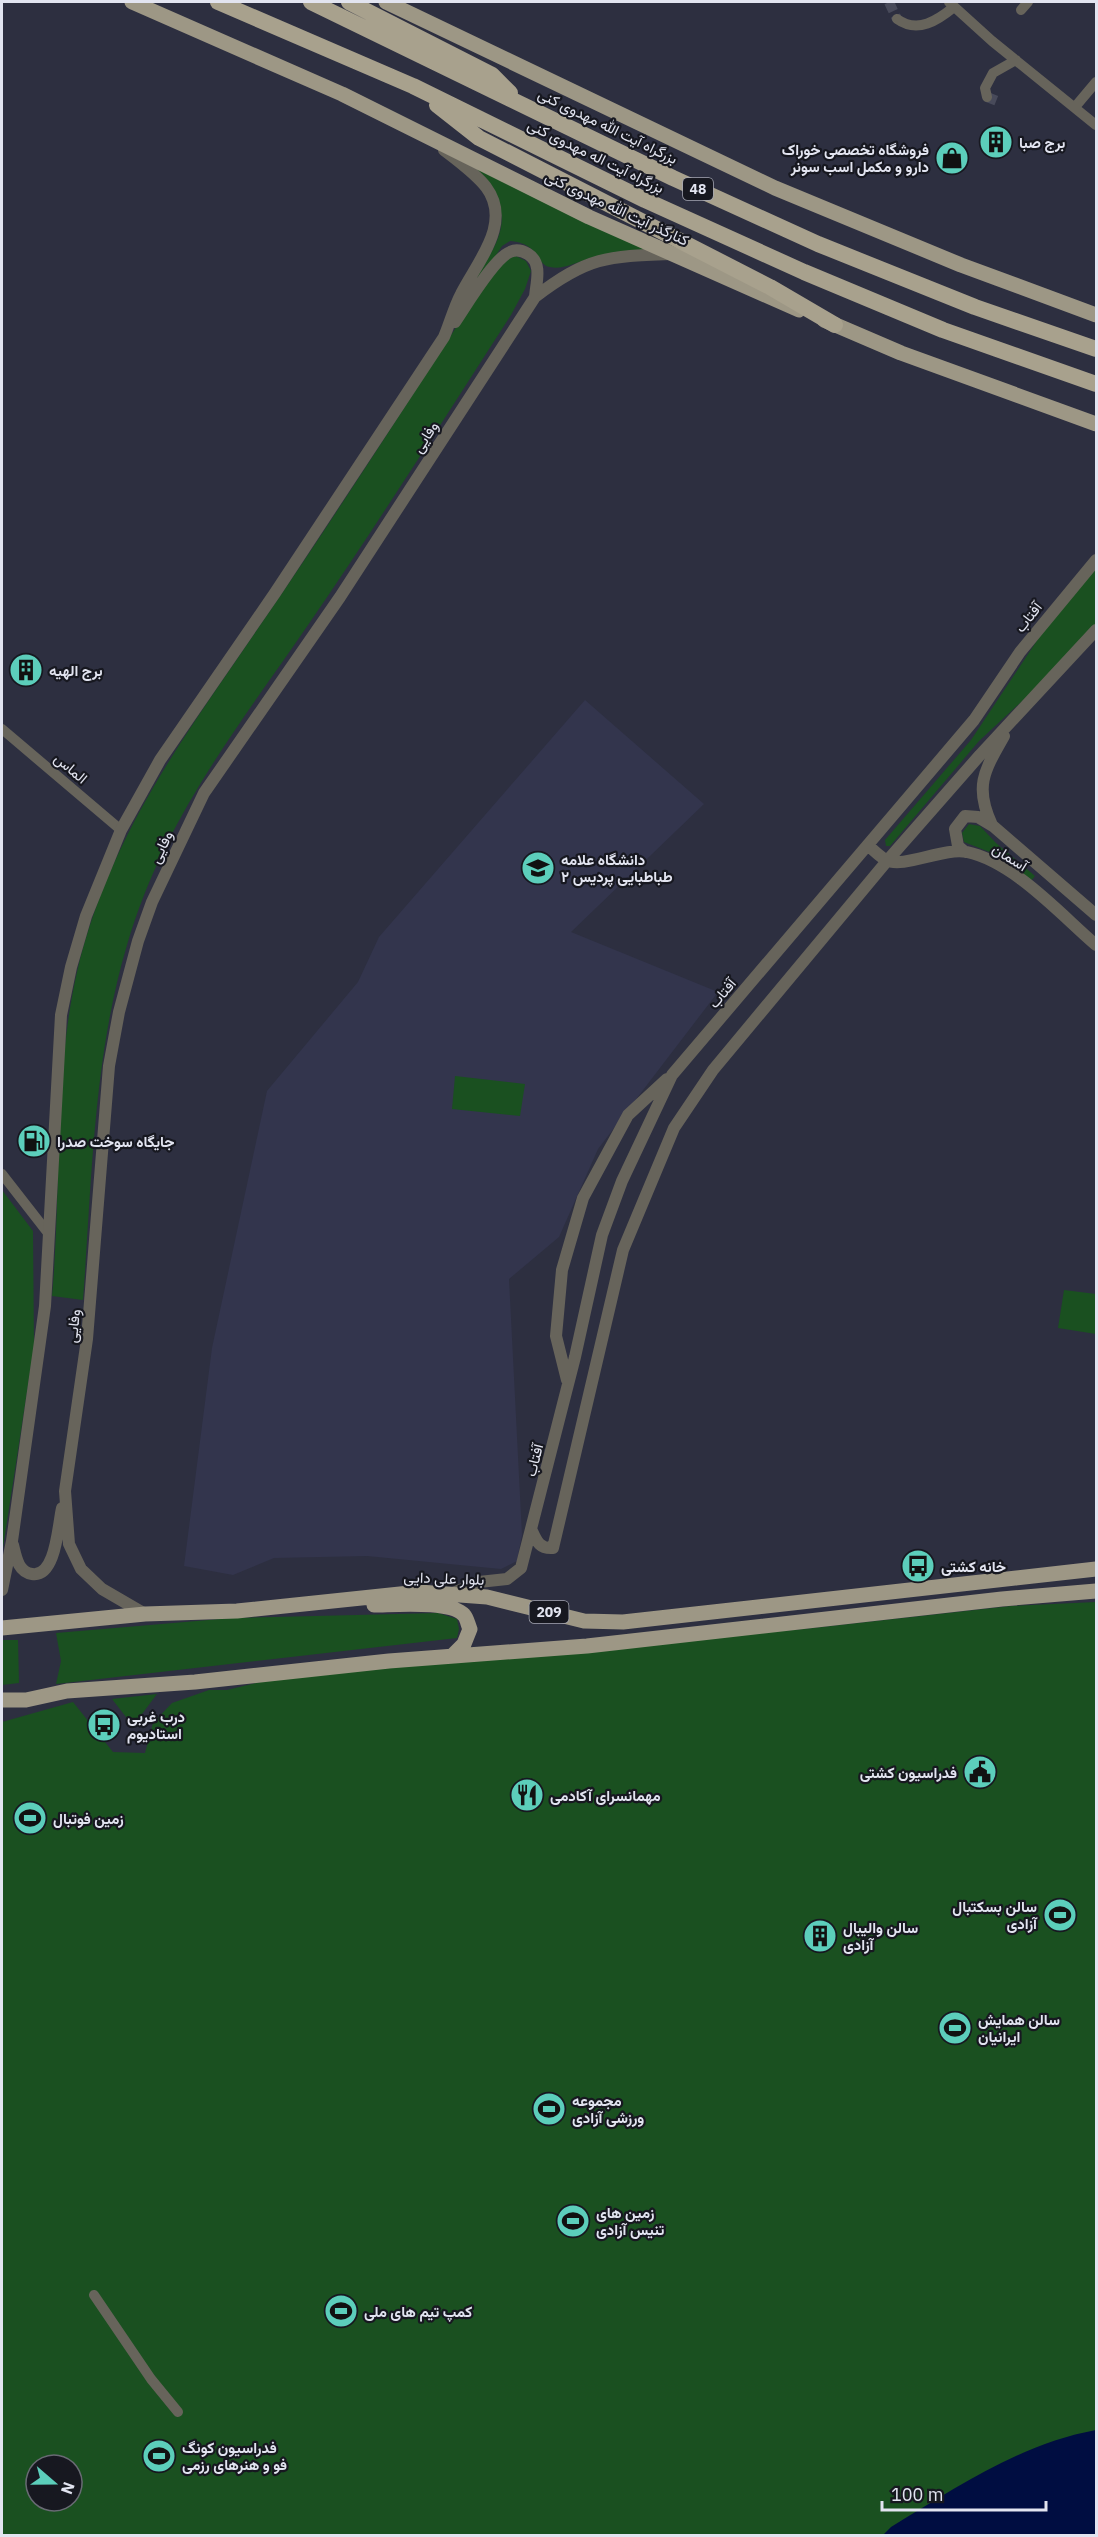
<svg xmlns="http://www.w3.org/2000/svg" width="1098" height="2537" viewBox="0 0 1098 2537" font-family="'IBM Plex Sans',Vazirmatn,sans-serif">
	<style>
		.built { fill: #33354d }
		.green { fill: #1a5020; fill-rule: evenodd }
		.water { fill: #000d41 }
		.lines { fill: none; stroke-linecap: round; stroke-linejoin: round }
		.minor-tunnel { stroke: #484a5a; stroke-width: 10; stroke-dasharray: 10 5; stroke-linecap: butt }
		.minor { stroke: #67645b; stroke-width: 10 }
		.tertiary { stroke: #67645b; stroke-width: 12 }
		.primary { stroke: #9d9785; stroke-width: 15 }
		.trunk { stroke: #a8a18d; stroke-width: 16 }
		.labels { text-anchor: middle; dominant-baseline: central; stroke-width: 4.5; stroke-linejoin: round; paint-order: stroke }
		.shield { fill: #171820; stroke: #a5a7b2; stroke-width: 1.5 }
		.shield-label { font-size: 14px; font-weight: bold; fill: #e2e4f0 }
		.street-label { font-size: 15px; fill: #e2e4f0; stroke: #171820 }
		.poi-label { font-size: 15px; font-weight: bold; fill: #e2e4f0; stroke: #171820; text-anchor: start }
	</style>
	<rect width="100%" height="100%" fill="#2d2f40"/>
	<path class="built" d="M 585,700 L 704,804 L 571,932 L 718,992 L 598,1149 L 559,1237 L 509,1279 L 522,1535 L 517,1561 L 501,1569 L 367,1556 L 274,1558 L 233,1575 L 184,1566 L 212,1348 L 267,1091 L 358,982 L 379,937 Z"/>
	<path class="green" d="M 467,163 L 655,252 C 632,255 608,256 586,260 C 574,263 562,270 550,267 C 536,265 540,243 510,241 L 502,246 L 485,272 L 471,283 C 485,262 508,235 500,208 C 497,196 475,174 467,163 Z
		M 516,256 L 526,261 L 531,271 L 525,289 L 511,315 C 444,419 378,523 308,625 C 236,730 164,819 127,945 C 93,1059 92,1182 83,1300 L 52,1296 C 62,1188 53,1078 77,972 C 109,834 188,732 265,618 C 338,512 407,403 477,295 L 506,259 Z
		M 1096,566 L 1096,624 L 1062,664 L 979,741 L 890,846 L 886,846 L 885,840 L 971,740 L 1048,624 Z
		M 969,824 L 980,826 L 996,843 L 1035,876 L 1031,881 L 992,853 L 964,842 L 962,833 Z
		M 455,1076 L 525,1084 L 520,1116 L 452,1109 Z
		M 2,1190 L 33,1231 L 34,1346 L 2,1554 Z
		M 1064,1290 L 1096,1294 L 1096,1334 L 1058,1328 Z
		M 1096,1602 L 1096,2535 L 2,2535 L 2,1722 L 73,1702 L 113,1752 L 145,1753 L 153,1723 L 172,1703 L 209,1690 L 227,1690 L 294,1674 L 804,1629 L 1011,1606 ZM 36,2465 L 72,2465 L 72,2501 L 36,2501 Z
		M 438,1613 L 457,1619 L 459,1629 L 457,1638 L 56,1684 L 61,1661 L 56,1633 L 232,1618 Z
		M 2,1640 L 18,1640 L 19,1683 L 2,1685 Z
		M 157,1694 L 133,1726 L 112,1699 Z"/>
	<path class="water" d="M 1096,2430 L 1096,2535 L 883,2535 L 891,2527 C 957,2487 1020,2444 1096,2430 Z"/>
	<g class="lines">
		<path class="minor-tunnel" d="M 889,2 L 897,19
			M 987,97 L 997,101"/>
		<path class="minor" d="M 949,2 L 992,41 L 1096,125
			M 1021,10 L 1028,2
			M 897,19 C 918,34 938,20 954,7
			M 987,97 L 985,88 L 993,73 L 1016,60
			M 1075,107 L 1096,82
			M 2,729 L 121,830
			M 2,1174 L 48,1233
			M 94,2295 L 151,2379 L 178,2412"/>
		<path class="tertiary" d="M 455,322 C 466,306 494,258 510,252 C 516,249 523,251 528,254 C 543,263 536,283 535,297
			M 992,825 C 974,787 984,771 1004,736
			M 868,845 C 873,850 879,856 886,860 C 903,869 944,847 967,852 C 1014,862 1060,914 1096,945
			M 965,852 L 958,846 L 955,829 L 965,816 L 978,817 L 993,826 L 1096,915
			M 567,1380 L 556,1336 L 562,1270 L 583,1198 L 628,1115 L 667,1079
			M 532,1531 C 537,1542 540,1549 553,1548 L 623,1250 L 674,1128 L 713,1070 L 887,861 L 980,755 L 1096,630
			M 13,1545 C 16,1557 18,1572 32,1574 C 56,1578 58,1525 62,1508
			M 2,1590 L 12,1541 L 45,1306 L 61,1015 L 71,967 L 86,916 L 121,830 L 160,760 L 275,593 L 444,337 C 450,323 454,307 461,294 C 477,262 513,223 486,187 C 475,173 458,161 444,150
			M 453,1593 L 479,1582 L 507,1579 L 521,1568 L 575,1357 L 602,1235 L 622,1181 L 672,1075 L 974,720 L 1020,652 L 1096,560
			M 145,1614 L 102,1589 L 81,1569 L 69,1544 L 65,1491 L 87,1339 L 109,1066 L 119,1012 L 138,941 L 152,902 L 204,793 L 340,597 L 535,297 C 587,257 607,256 671,254"/>
		<path class="primary" d="M 132,2 L 342,94 L 589,217 L 799,310
			M 386,2 L 775,188 L 961,265 L 1096,315
			M 824,320 L 901,353 L 1096,424
			M 374,1605 C 394,1605 451,1600 464,1615 C 467,1618 468,1625 470,1629 L 464,1644 L 452,1656
			M 2,1628 L 145,1614 L 237,1611 L 419,1592 L 487,1597 L 584,1621 L 623,1622 L 1096,1569
			M 2,1700 L 26,1700 L 67,1691 L 195,1682 L 389,1661 L 587,1646 L 1002,1599 L 1096,1591"/>
		<path class="trunk" d="M 218,2 L 413,86 L 645,200 L 804,272 L 943,330 L 1096,384
			M 311,2 L 673,178 L 818,244 L 975,307 L 1096,349
			M 349,2 L 492,75 L 510,93
			M 437,105 L 479,138 L 770,287 L 835,325"/>
	</g>
	<defs>
		<symbol id="building-disc" viewBox="-11 -11 22 22"><circle r="9.5" fill="#5ccebb" stroke="#171820"/><path d="M-4-6H4V6H1V3H-1V6H-4ZM-2.5-4.3h1.7v1.8h-1.7ZM.8-4.3h1.7v1.8H.8ZM-2.5-1h1.7V.8h-1.7ZM.8-1h1.7V.8H.8Z" fill="#111"/></symbol>
		<symbol id="shop-disc" viewBox="-11 -11 22 22"><circle r="9.5" fill="#5ccebb" stroke="#171820"/><path d="M-5-2.5h2.3a2.7 3.5 0 0 1 5.4 0H5L5.5 6h-11ZM-1.5-2.5h3a1.5 2.3 0 0 0-3 0Z" fill="#111"/></symbol>
		<symbol id="university-disc" viewBox="-11 -11 22 22"><circle r="9.5" fill="#5ccebb" stroke="#171820"/><path d="M0-5L7-2L0 1L-7-2ZM-4 1L0 2.5L4 1V4Q0 6-4 4Z" fill="#111"/></symbol>
		<symbol id="fuel-disc" viewBox="-11 -11 22 22"><circle r="9.5" fill="#5ccebb" stroke="#171820"/><path d="M-5.5-6h7V0h2V4h1.3V-2.5L3-4.5l.8-.8L6-3V5H2.5V1h-1V6h-7ZM-4.2-4.7v3.2H.2V-4.7Z" fill="#111"/></symbol>
		<symbol id="bus-disc" viewBox="-11 -11 22 22"><circle r="9.5" fill="#5ccebb" stroke="#171820"/><path d="M-5-6H5V4H4V6H2V4H-2V6H-4V4H-5ZM-3.5-4V0h7V-4ZM-3.5 1.2v1.5H-2V1.2ZM2 1.2v1.5H3.5V1.2Z" fill="#111"/></symbol>
		<symbol id="civic-disc" viewBox="-11 -11 22 22"><circle r="9.5" fill="#5ccebb" stroke="#171820"/><path d="M-.6-6.5H3V-4.5H.6V-3L4-1V1h2V6H-6V1h2V-1L-.6-3ZM-1.2 2.5V6h2.4V2.5Z" fill="#111"/></symbol>
		<symbol id="restaurant-disc" viewBox="-11 -11 22 22"><circle r="9.5" fill="#5ccebb" stroke="#171820"/><path d="M-5-6h1v4h1v-4h1v4h1v-4h1v5L-1.5 .5V6h-2V.5L-5-1ZM5-6V6H3V1.5H1.5Q1.5-4 5-6Z" fill="#111"/></symbol>
		<symbol id="stadium-disc" viewBox="-11 -11 22 22"><circle r="9.5" fill="#5ccebb" stroke="#171820"/><path d="M0-5a6.5 5 0 1 0 0 10a6.5 5 0 1 0 0-10ZM-3.5-1.8h7v3.6h-7Z" fill="#111"/></symbol>
	</defs>
	<g fill-rule="evenodd">
		<use href="#building-disc" x="977" y="123" width="38" height="38"/>
		<use href="#shop-disc" x="933" y="139" width="38" height="38"/>
		<use href="#building-disc" x="7" y="651" width="38" height="38"/>
		<use href="#university-disc" x="519" y="849" width="38" height="38"/>
		<use href="#fuel-disc" x="15" y="1122" width="38" height="38"/>
		<use href="#bus-disc" x="899" y="1547" width="38" height="38"/>
		<use href="#bus-disc" x="85" y="1706" width="38" height="38"/>
		<use href="#civic-disc" x="961" y="1753" width="38" height="38"/>
		<use href="#restaurant-disc" x="508" y="1776" width="38" height="38"/>
		<use href="#stadium-disc" x="11" y="1799" width="38" height="38"/>
		<use href="#stadium-disc" x="1041" y="1896" width="38" height="38"/>
		<use href="#building-disc" x="801" y="1917" width="38" height="38"/>
		<use href="#stadium-disc" x="936" y="2009" width="38" height="38"/>
		<use href="#stadium-disc" x="530" y="2090" width="38" height="38"/>
		<use href="#stadium-disc" x="554" y="2202" width="38" height="38"/>
		<use href="#stadium-disc" x="322" y="2292" width="38" height="38"/>
		<use href="#stadium-disc" x="140" y="2437" width="38" height="38"/>
	</g>
	<g class="labels">
		<g class="shield">
			<rect x="683" y="178" width="30" height="22" rx="4.5"/>
			<rect x="529.5" y="1601" width="39" height="22" rx="4.5"/>
		</g>
		<g class="shield-label">
			<text x="698" y="189">48</text>
			<text x="549" y="1612">209</text>
		</g>
		<g class="street-label">
			<text transform="translate(608 126) rotate(26)">بزرگراه آیت الله مهدوی کنی</text>
			<text transform="translate(596 156) rotate(26)">بزرگراه آیت اله مهدوی کنی</text>
			<text transform="translate(617 208) rotate(25)">کنارگذر آیت الله مهدوی کنی</text>
			<text transform="translate(425 437) rotate(-57)">وفایی</text>
			<text transform="translate(1028 617) rotate(-52)">آفتاب</text>
			<text transform="translate(71 768) rotate(40)">الماس</text>
			<text transform="translate(161 847) rotate(-65)">وفایی</text>
			<text transform="translate(1010 857) rotate(32)">آسمان</text>
			<text transform="translate(722 993) rotate(-50)">آفتاب</text>
			<text transform="translate(73 1326) rotate(-84)">وفایی</text>
			<text transform="translate(534 1460) rotate(-76)">آفتاب</text>
			<text transform="translate(444 1578) rotate(2)">بلوار علی دایی</text>
		</g>
		<g class="poi-label">
			<text x="1019" y="142">برج صبا</text>
			<text x="929" y="149" text-anchor="end">فروشگاه تخصصی خوراک<tspan x="929" dy="17">دارو و مکمل اسب سونر</tspan></text>
			<text x="49" y="670">برج الهیه</text>
			<text x="561" y="859">دانشگاه علامه<tspan x="561" dy="17">طباطبایی پردیس ۲</tspan></text>
			<text x="57" y="1141">جایگاه سوخت صدرا</text>
			<text x="941" y="1566">خانه کشتی</text>
			<text x="127" y="1716">درب غربی<tspan x="127" dy="17">استادیوم</tspan></text>
			<text x="957" y="1772" text-anchor="end">فدراسیون کشتی</text>
			<text x="550" y="1795">مهمانسرای آکادمی</text>
			<text x="53" y="1818">زمین فوتبال</text>
			<text x="1037" y="1906" text-anchor="end">سالن بسکتبال<tspan x="1037" dy="17">آزادی</tspan></text>
			<text x="843" y="1927">سالن والیبال<tspan x="843" dy="17">آزادی</tspan></text>
			<text x="978" y="2019">سالن همایش<tspan x="978" dy="17">ایرانیان</tspan></text>
			<text x="572" y="2100">مجموعه<tspan x="572" dy="17">ورزشی آزادی</tspan></text>
			<text x="596" y="2212">زمین های<tspan x="596" dy="17">تنیس آزادی</tspan></text>
			<text x="364" y="2311">کمپ تیم های ملی</text>
			<text x="182" y="2447">فدراسیون کونگ<tspan x="182" dy="17">فو و هنرهای رزمی</tspan></text>
		</g>
	</g>
	<rect width="1098" height="2537" fill="none" stroke="#e2e4f0" stroke-width="6"/>
	<g transform="translate(54 2483) rotate(110)"><circle r="28" fill="#171820" stroke="#686a73" stroke-width="1.5"/>
	<path d="M0-4.5L10 22L0 15L-10 22Z" fill="#5ccebb"/>
	<text y="-9" font-size="16" font-weight="bold" text-anchor="middle" fill="#e2e4f0">N</text>
	</g>
	<path d="M882 2501v9h164v-9" fill="none" stroke="#e2e4f0" stroke-width="3"/>
	<text x="891" y="2501" font-size="18" fill="#e2e4f0" stroke="#171820" stroke-width="4.5" paint-order="stroke">100 m</text>
</svg>
